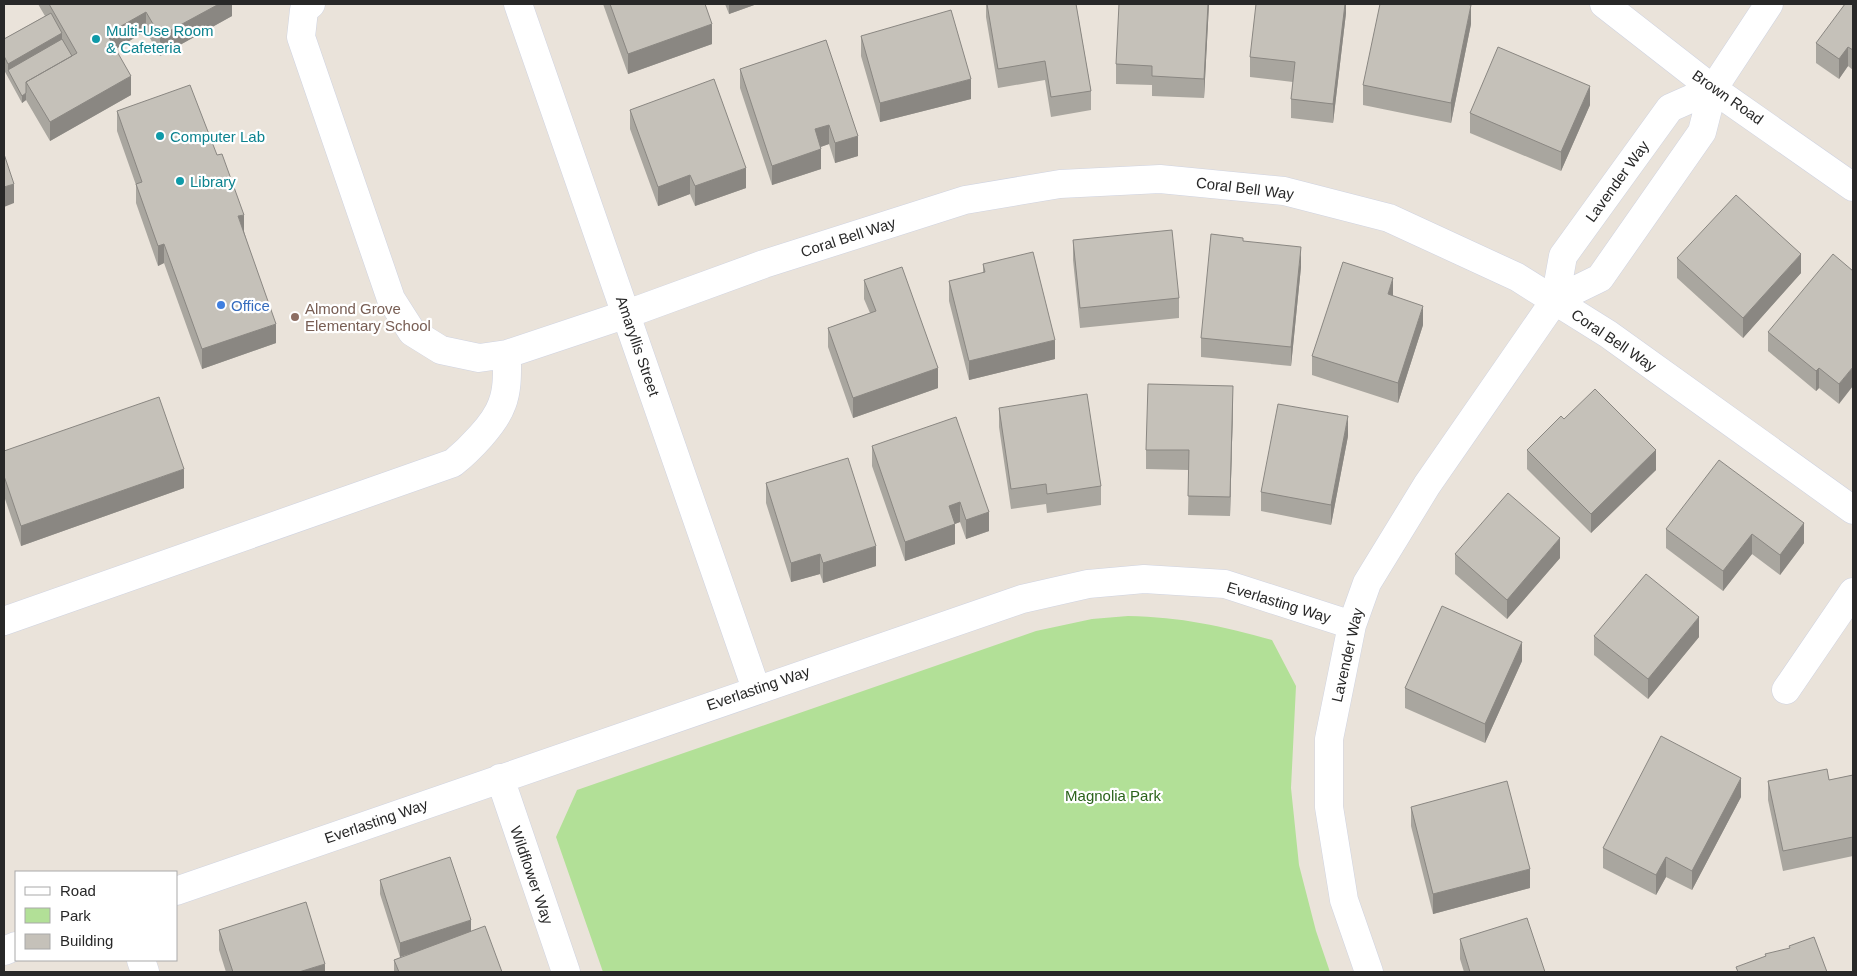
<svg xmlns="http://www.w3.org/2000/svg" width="1857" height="976" viewBox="0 0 1857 976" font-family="Arial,sans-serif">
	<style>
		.green { fill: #b2e097 }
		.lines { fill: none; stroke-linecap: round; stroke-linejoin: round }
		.minor-casing { stroke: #cfd3e1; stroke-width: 29 }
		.minor { stroke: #fff; stroke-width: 28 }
		.wall { fill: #a9a69f }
		.shaded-wall { fill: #8a8782 }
		.building { fill: #c5c1b9; stroke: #8a8782 }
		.culture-dot { fill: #0f9aa8; stroke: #fff; stroke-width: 2 }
		.shop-dot { fill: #3f7fe0; stroke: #fff; stroke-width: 2 }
		.education-dot { fill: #8d6e63; stroke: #fff; stroke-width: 2 }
		.labels { text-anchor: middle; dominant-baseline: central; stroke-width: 4.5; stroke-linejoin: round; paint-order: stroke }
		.culture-label { font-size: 15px; fill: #0d838f; stroke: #fff; text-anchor: start }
		.street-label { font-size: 15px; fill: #282828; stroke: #fff }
		.shop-label { font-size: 15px; fill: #366cbe; stroke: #fff; text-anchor: start }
		.education-label { font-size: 15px; fill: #785e54; stroke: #fff; text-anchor: start }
		.park-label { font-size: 15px; fill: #2b631b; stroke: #fff }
	</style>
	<rect width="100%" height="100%" fill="#eae3da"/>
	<path class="green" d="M 1128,616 C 1181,617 1222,626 1272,640 L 1296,686 L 1291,788 L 1299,865 L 1316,931 L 1330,972 L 603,972 L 556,837 L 577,790 L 1036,631 L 1092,619 Z"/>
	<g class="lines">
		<defs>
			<path id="minor" d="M 311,4 L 304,10 L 301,37 L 391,299 L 412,332 L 441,350 L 479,358 L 507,354 L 627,314 L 764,264 L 965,200 L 1060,184 L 1160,179 L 1284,191 L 1389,218 L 1517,277 L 1608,334 L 1853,510
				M 518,4 L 756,689
				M 1604,4 L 1713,89 L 1853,187
				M 1555,300 L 1600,278 L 1702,132 L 1713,89 L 1769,4
				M 4,621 L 453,463 C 469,450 495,424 502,404 C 508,389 507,371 507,354
				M 1786,690 L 1853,592
				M 500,778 L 566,972
				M 176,891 L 1022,599 L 1088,584 L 1144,579 L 1225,584 L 1352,625
				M 4,951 L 16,946
				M 141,960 L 145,972
				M 1369,972 L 1344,900 L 1329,807 L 1329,739 L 1352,625 L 1367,583 L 1427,485 L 1555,300 L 1563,256 L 1670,108 L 1713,89"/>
		</defs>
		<use href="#minor" class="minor-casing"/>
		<use href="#minor" class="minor"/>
	</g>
	<path class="wall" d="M 38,4 L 232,4 L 232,16 L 160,56 L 146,31 L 116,49 L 131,95 L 50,141 L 26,100 L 22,103 L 4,70 L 4,39 L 45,16 Z
		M 603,4 L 705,4 L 712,44 L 628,74 Z
		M 725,4 L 757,4 L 729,14 Z
		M 986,4 L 1076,4 L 1091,91 L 1091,110 L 1051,117 L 1045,80 L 998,88 L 986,17 Z
		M 1209,4 L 1204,98 L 1152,96 L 1152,85 L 1116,84 L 1116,64 Z
		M 1346,4 L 1346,13 L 1333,123 L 1291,118 L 1291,99 L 1293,82 L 1250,77 L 1250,57 Z
		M 1853,4 L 1853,70 L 1848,66 L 1839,79 L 1816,63 L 1816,43 Z
		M 1471,24 L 1451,123 L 1363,105 L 1363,85 Z
		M 861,36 L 971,99 L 880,122 L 861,56 Z
		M 826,40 L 858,156 L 835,163 L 829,144 L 820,147 L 821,169 L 772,185 L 740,88 L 740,69 Z
		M 1590,105 L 1561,171 L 1470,133 L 1470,113 Z
		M 630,110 L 746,188 L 695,206 L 690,194 L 658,206 L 630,129 Z
		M 117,111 L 244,231 L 276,343 L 202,369 L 164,263 L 158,266 L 136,203 L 136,185 L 117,131 Z
		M 1073,240 L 1179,298 L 1179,318 L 1080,328 L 1073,260 Z
		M 1243,241 L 1301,267 L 1291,366 L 1201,357 L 1201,338 Z
		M 1677,258 L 1801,273 L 1743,338 L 1677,278 Z
		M 983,264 L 1055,359 L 969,380 L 949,301 L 949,281 L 983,273 Z
		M 1853,271 L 1839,404 L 1819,388 L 1816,391 L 1768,351 L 1768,332 Z
		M 864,280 L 938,388 L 853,418 L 828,347 L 828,328 L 870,313 L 864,299 Z
		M 1393,296 L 1423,325 L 1398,403 L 1312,375 L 1312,356 Z
		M 1233,406 L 1230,516 L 1188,515 L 1189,470 L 1146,469 L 1146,450 Z
		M 999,408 L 1101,486 L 1101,505 L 1047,513 L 1046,504 L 1011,509 L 999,427 Z
		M 1564,419 L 1656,470 L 1591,533 L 1527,469 L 1527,450 Z
		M 1348,436 L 1331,525 L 1261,511 L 1261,492 Z
		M 872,446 L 989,512 L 989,531 L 966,539 L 960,522 L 955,524 L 955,544 L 905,561 L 872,466 Z
		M 4,451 L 184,488 L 21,546 L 4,496 Z
		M 766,483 L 876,566 L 823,583 L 820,574 L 791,582 L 766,503 Z
		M 1804,523 L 1804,543 L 1780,575 L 1752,554 L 1723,591 L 1666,548 L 1666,529 Z
		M 1455,554 L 1560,558 L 1507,619 L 1455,574 Z
		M 1594,636 L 1699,637 L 1648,699 L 1594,655 Z
		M 1522,661 L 1485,743 L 1405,708 L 1405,688 Z
		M 1853,775 L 1853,856 L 1783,871 L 1768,800 L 1768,781 L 1829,780 Z
		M 1741,797 L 1692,890 L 1666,877 L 1656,895 L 1603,868 L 1603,848 Z
		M 1411,807 L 1530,888 L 1433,914 L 1411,826 Z
		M 380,880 L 471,931 L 502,972 L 394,972 L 394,960 L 414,952 L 400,957 L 380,894 Z
		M 219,930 L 325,972 L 226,972 L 219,950 Z
		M 1460,939 L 1545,972 L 1464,972 L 1460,959 Z"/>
	<path class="shaded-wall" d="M 219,4 L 232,4 L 232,16 L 160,56 L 160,36 Z
		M 729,4 L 757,4 L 729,14 Z
		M 1208,4 L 1209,4 L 1204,98 L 1204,79 Z
		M 1345,4 L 1346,4 L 1346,13 L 1333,123 L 1333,104 Z
		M 1471,5 L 1471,24 L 1451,123 L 1451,103 Z
		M 146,12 L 146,31 L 107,54 L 107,34 Z
		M 712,24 L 712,44 L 628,74 L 628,54 Z
		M 62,33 L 62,46 L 8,70 L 8,64 Z
		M 1848,47 L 1848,66 L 1839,79 L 1839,59 Z
		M 131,76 L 131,95 L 50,141 L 50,122 Z
		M 971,79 L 971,99 L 880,122 L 880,103 Z
		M 1590,86 L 1590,105 L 1561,171 L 1561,152 Z
		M 26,93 L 26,100 L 22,103 L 22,96 Z
		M 829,125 L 829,144 L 815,149 L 815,129 Z
		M 858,136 L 858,156 L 835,163 L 835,143 Z
		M 821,149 L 821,169 L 772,185 L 772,166 Z
		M 746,168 L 746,188 L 695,206 L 695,186 Z
		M 690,175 L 690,194 L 658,206 L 658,187 Z
		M 14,184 L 14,203 L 4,207 L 4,187 Z
		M 244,215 L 244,234 L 238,216 Z
		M 164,244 L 164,263 L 158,266 L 158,246 Z
		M 1301,247 L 1301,267 L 1291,366 L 1291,347 Z
		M 1801,254 L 1801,273 L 1743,338 L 1743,318 Z
		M 1393,278 L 1393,297 L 1388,294 Z
		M 1423,306 L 1423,325 L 1398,403 L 1398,383 Z
		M 276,324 L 276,343 L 202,369 L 202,349 Z
		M 1055,340 L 1055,359 L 969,380 L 969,361 Z
		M 1853,367 L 1853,386 L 1839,404 L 1839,384 Z
		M 938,368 L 938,388 L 853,418 L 853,398 Z
		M 1819,368 L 1819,388 L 1816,391 L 1816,371 Z
		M 1233,386 L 1233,406 L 1230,516 L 1230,497 Z
		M 1348,416 L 1348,436 L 1331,525 L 1331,505 Z
		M 1656,450 L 1656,470 L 1591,533 L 1591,514 Z
		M 184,469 L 184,488 L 21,546 L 21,526 Z
		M 960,502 L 960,522 L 949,526 L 949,506 Z
		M 989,512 L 989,531 L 966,539 L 966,520 Z
		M 1804,523 L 1804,543 L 1780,575 L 1780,555 Z
		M 955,524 L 955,544 L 905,561 L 905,542 Z
		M 1752,534 L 1752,554 L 1723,591 L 1723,571 Z
		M 1560,538 L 1560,558 L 1507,619 L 1507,600 Z
		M 876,546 L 876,566 L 823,583 L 823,563 Z
		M 820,554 L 820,574 L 791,582 L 791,563 Z
		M 1699,617 L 1699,637 L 1648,699 L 1648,679 Z
		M 1522,642 L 1522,661 L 1485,743 L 1485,724 Z
		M 1741,778 L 1741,797 L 1692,890 L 1692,871 Z
		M 1666,857 L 1666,877 L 1656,895 L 1656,875 Z
		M 1530,869 L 1530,888 L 1433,914 L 1433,894 Z
		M 471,920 L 471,934 L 400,957 L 400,943 Z
		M 325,964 L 325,972 L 299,972 Z"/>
	<path class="building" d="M 49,4 L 219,4 L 160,36 L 146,12 L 107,34 L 131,76 L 50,122 L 26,82 L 77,53 Z
		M 610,4 L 705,4 L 712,24 L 628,54 Z
		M 987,4 L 1076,4 L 1091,91 L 1051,97 L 1045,61 L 998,69 Z
		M 1119,4 L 1208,4 L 1204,79 L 1152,76 L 1152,66 L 1116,64 Z
		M 1256,4 L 1345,4 L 1333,104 L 1291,99 L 1295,62 L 1250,57 Z
		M 1380,4 L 1466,4 L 1471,5 L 1451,103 L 1363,85 Z
		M 1845,4 L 1853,4 L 1853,50 L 1848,47 L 1839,59 L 1816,43 Z
		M 951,10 L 971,79 L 880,103 L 861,36 Z
		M 51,13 L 62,33 L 8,64 L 4,56 L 4,39 Z
		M 62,39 L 72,56 L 26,82 L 26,93 L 22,96 L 8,70 Z
		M 826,40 L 858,136 L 835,143 L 829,125 L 815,129 L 821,149 L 772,166 L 740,69 Z
		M 1498,47 L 1590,86 L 1561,152 L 1470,113 Z
		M 714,79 L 746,168 L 695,186 L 690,175 L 658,187 L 630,110 Z
		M 190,85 L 217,155 L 222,154 L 244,215 L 238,216 L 276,324 L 202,349 L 164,244 L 158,246 L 141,198 L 136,184 L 142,182 L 117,111 Z
		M 4,154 L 14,184 L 4,187 Z
		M 1736,195 L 1801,254 L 1743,318 L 1677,258 Z
		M 1172,230 L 1179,298 L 1080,308 L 1073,240 Z
		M 1211,234 L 1243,238 L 1243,241 L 1301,247 L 1291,347 L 1201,338 Z
		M 1033,252 L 1055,340 L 969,361 L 949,281 L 985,272 L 983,264 Z
		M 1833,254 L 1853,271 L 1853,367 L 1839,384 L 1819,368 L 1816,371 L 1768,332 Z
		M 1343,262 L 1393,278 L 1388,294 L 1423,306 L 1398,383 L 1312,356 Z
		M 902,267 L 938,368 L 853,398 L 828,328 L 876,311 L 864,280 Z
		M 1148,384 L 1233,386 L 1230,497 L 1188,496 L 1189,450 L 1146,450 Z
		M 1595,389 L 1656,450 L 1591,514 L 1527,450 L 1561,416 L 1564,419 Z
		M 1087,394 L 1101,486 L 1047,494 L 1046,484 L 1011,489 L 999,408 Z
		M 159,397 L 184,469 L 21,526 L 4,476 L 4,451 Z
		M 1278,404 L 1348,416 L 1331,505 L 1261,492 Z
		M 956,417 L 989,512 L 966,520 L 960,502 L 949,506 L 955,524 L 905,542 L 872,446 Z
		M 848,458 L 876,546 L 823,563 L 820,554 L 791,563 L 766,483 Z
		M 1719,460 L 1804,523 L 1780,555 L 1752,534 L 1723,571 L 1666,529 Z
		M 1508,493 L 1560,538 L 1507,600 L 1455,554 Z
		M 1646,574 L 1699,617 L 1648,679 L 1594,636 Z
		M 1442,606 L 1522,642 L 1485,724 L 1405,688 Z
		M 1661,736 L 1741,778 L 1692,871 L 1666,857 L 1656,875 L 1603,848 Z
		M 1827,769 L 1829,780 L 1853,775 L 1853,837 L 1783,851 L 1768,781 Z
		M 1507,781 L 1530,869 L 1433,894 L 1411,807 Z
		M 450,857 L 471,920 L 400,943 L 380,880 Z
		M 306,902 L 325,964 L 299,972 L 233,972 L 219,930 Z
		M 1527,918 L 1545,972 L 1470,972 L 1460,939 Z
		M 485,926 L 502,972 L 399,972 L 394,960 Z
		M 1814,937 L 1827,972 L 1738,972 L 1736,967 L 1766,956 L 1765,954 L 1790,948 L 1789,946 Z"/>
	<g class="culture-dot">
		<circle cx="96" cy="39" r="5"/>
		<circle cx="160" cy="136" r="5"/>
		<circle cx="180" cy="181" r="5"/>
	</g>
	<circle class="shop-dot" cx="221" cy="305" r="5"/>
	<circle class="education-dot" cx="295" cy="317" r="5"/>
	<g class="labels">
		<g class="culture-label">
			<text x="106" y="30">Multi-Use Room<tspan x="106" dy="17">&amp; Cafeteria</tspan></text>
			<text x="170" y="136">Computer Lab</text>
			<text x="190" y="181">Library</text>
		</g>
		<g class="street-label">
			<text transform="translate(1728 97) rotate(35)">Brown Road</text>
			<text transform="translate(1617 181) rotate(-54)">Lavender Way</text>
			<text transform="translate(1245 188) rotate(7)">Coral Bell Way</text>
			<text transform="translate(848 237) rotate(-18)">Coral Bell Way</text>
			<text transform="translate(1614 340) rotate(34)">Coral Bell Way</text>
			<text transform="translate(638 346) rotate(71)">Amaryllis Street</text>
			<text transform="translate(1279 602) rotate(17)">Everlasting Way</text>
			<text transform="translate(1347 655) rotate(-77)">Lavender Way</text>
			<text transform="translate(758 688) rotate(-19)">Everlasting Way</text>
			<text transform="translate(376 821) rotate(-19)">Everlasting Way</text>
			<text transform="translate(532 875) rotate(71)">Wildflower Way</text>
		</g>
		<g class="shop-label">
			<text x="231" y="305">Office</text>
		</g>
		<g class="education-label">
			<text x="305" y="308">Almond Grove<tspan x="305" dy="17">Elementary School</tspan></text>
		</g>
		<g class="park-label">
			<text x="1113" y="795">Magnolia Park</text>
		</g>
	</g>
	<rect width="1857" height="976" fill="none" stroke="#282828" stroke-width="10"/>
	<rect x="15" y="871" width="162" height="90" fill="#ffffff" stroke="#a9a9a9"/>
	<rect x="25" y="887" width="25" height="8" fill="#ffffff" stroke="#a9a9a9"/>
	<text x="60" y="896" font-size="15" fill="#282828">Road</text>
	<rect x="25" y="908" width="25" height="15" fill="#b2e097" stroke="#a9a9a9"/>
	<text x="60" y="921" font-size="15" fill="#282828">Park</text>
	<rect x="25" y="934" width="25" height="15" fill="#c5c1b9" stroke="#a9a9a9"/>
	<text x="60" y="946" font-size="15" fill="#282828">Building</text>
</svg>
